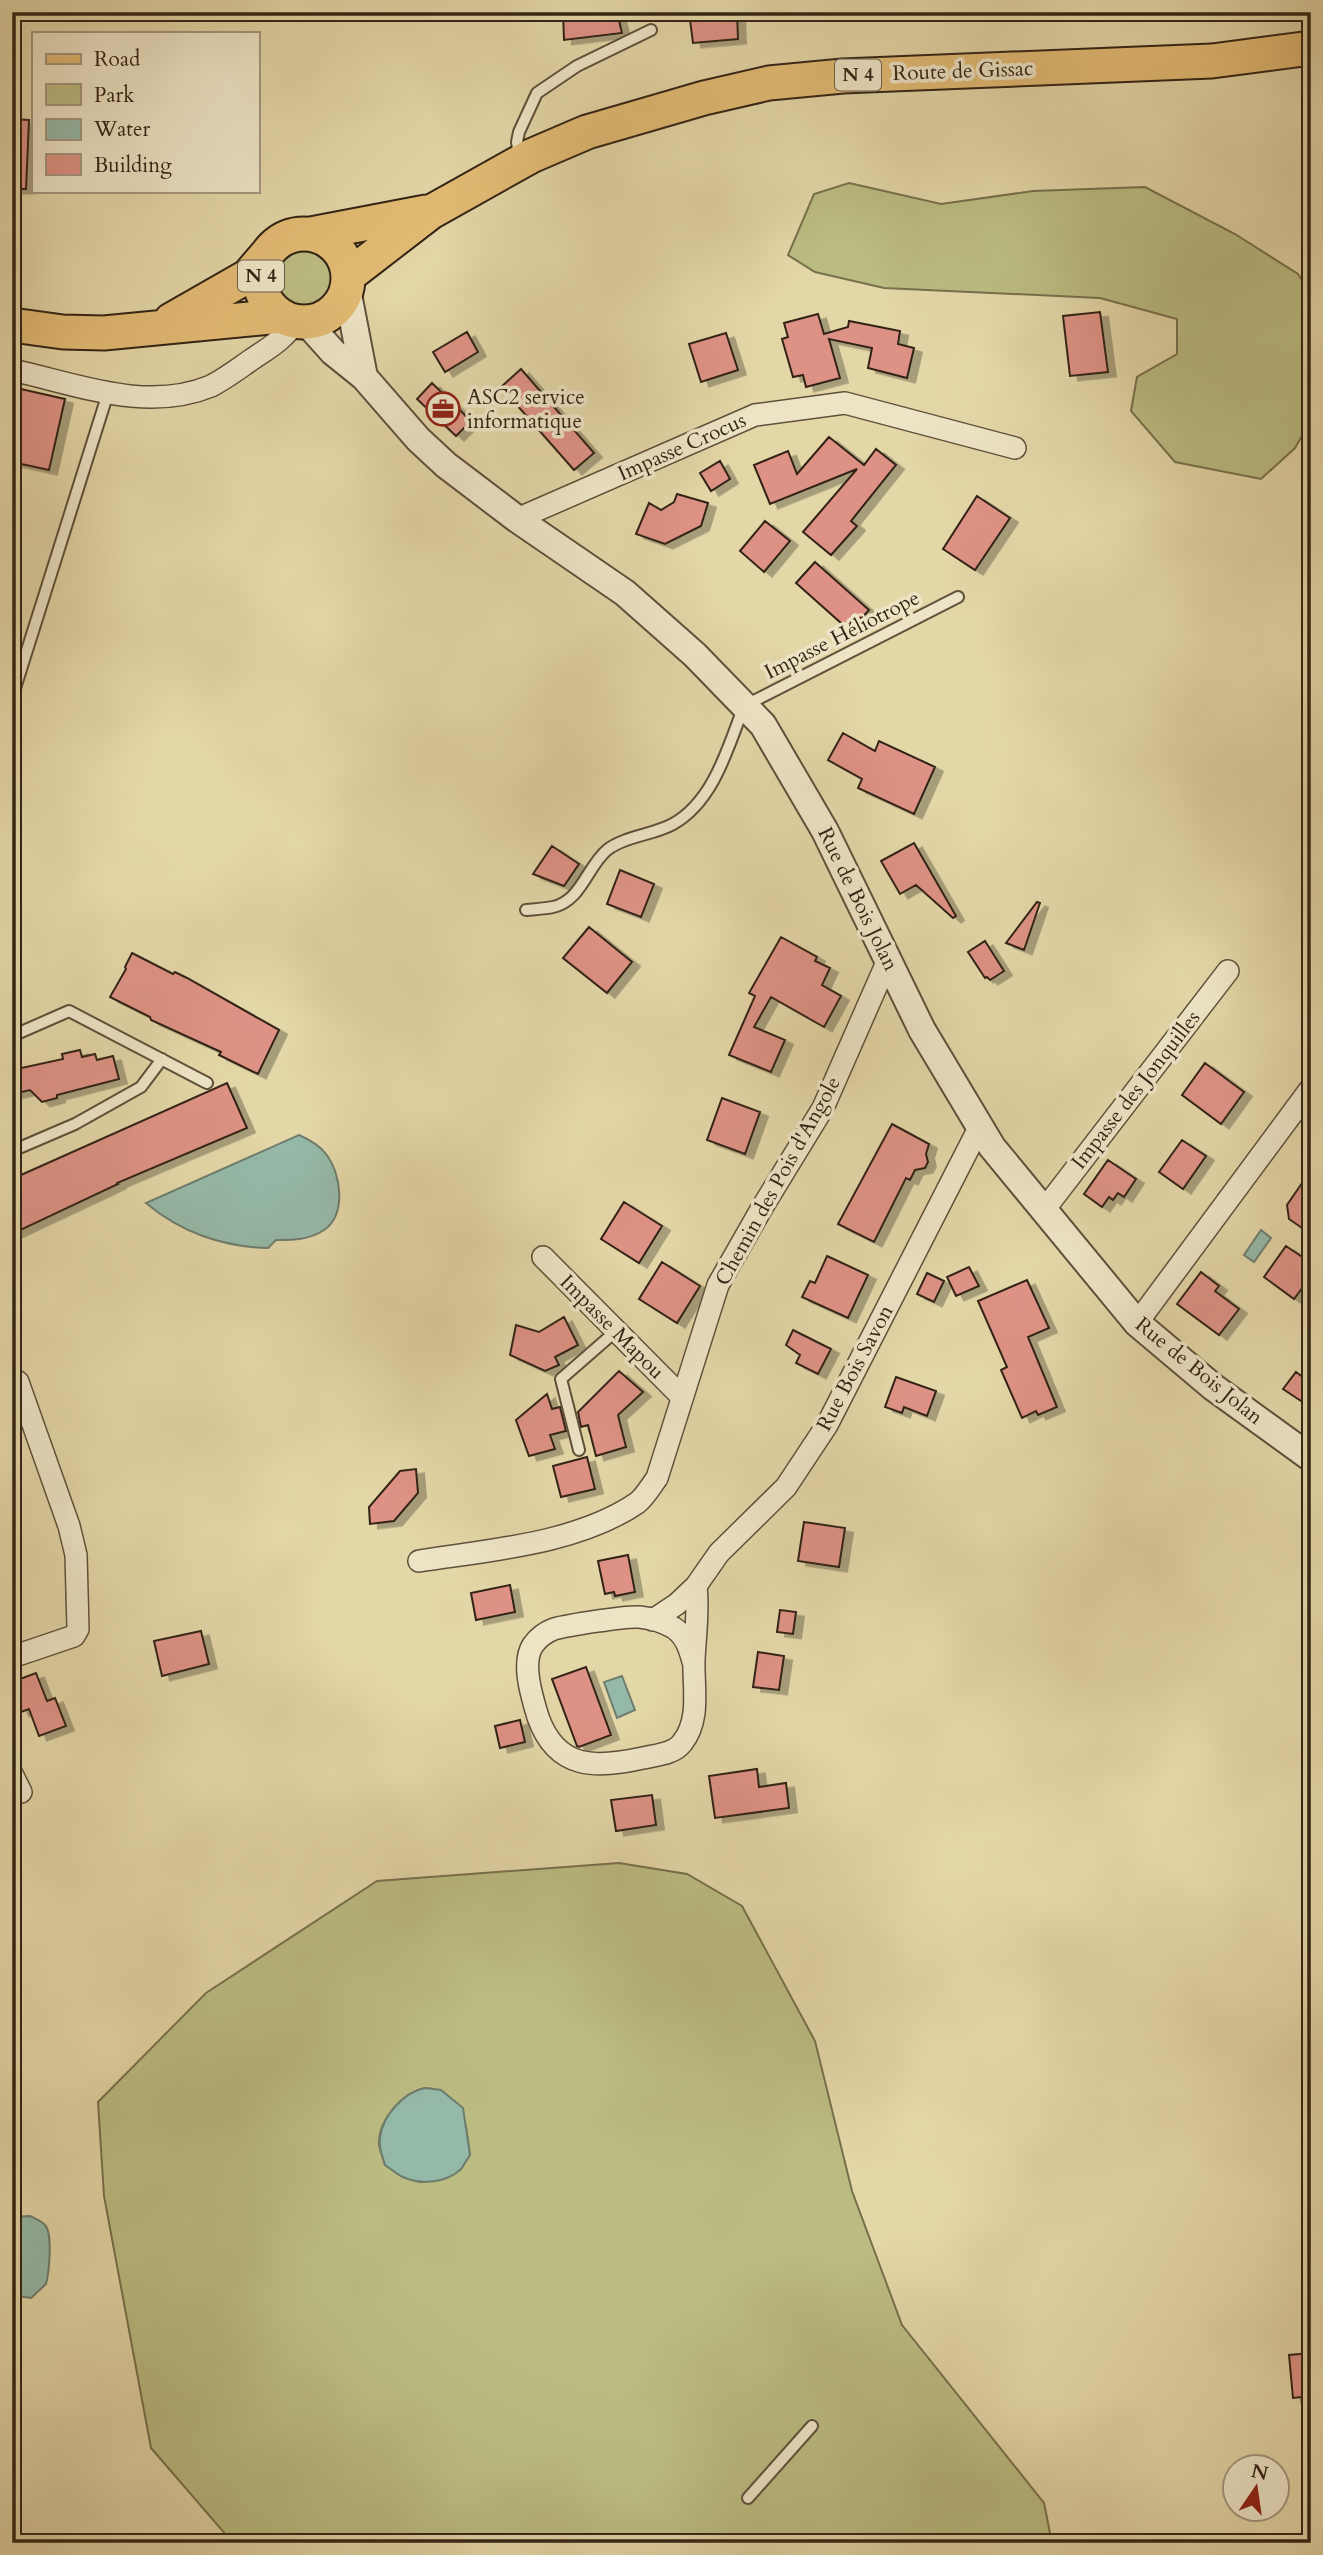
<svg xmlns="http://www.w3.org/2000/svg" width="1323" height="2555" viewBox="0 0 1323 2555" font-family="Cardo,serif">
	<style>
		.green { fill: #bbbc82; stroke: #77704c; stroke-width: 2; fill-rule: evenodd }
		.water { fill: #95b9a8; stroke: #6e7d6e; stroke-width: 2 }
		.building { fill: #de9285; stroke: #332416; stroke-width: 2; filter: url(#shadow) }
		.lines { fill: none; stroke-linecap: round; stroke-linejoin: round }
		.service-casing { stroke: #5f503a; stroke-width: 14 }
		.minor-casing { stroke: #5f503a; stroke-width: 24 }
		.tertiary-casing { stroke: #5f503a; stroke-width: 30 }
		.primary-casing { stroke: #332416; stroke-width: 37 }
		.service { stroke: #ede4c6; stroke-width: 10 }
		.minor { stroke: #ede4c6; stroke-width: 21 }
		.tertiary { stroke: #ede4c6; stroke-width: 26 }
		.primary { stroke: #e2bb74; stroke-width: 33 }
		.labels { text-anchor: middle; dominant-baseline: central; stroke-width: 7; stroke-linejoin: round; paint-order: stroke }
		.shield { fill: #ede4c6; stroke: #6b5e4b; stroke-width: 2 }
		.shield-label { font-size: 19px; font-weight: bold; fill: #332416 }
		.street-label { font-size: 21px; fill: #332416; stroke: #ede4c6 }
		.poi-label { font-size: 21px; fill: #332416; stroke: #ede4c6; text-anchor: start }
	</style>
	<defs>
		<filter id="shadow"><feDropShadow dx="8" dy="4.5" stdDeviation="0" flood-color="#0004"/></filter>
	</defs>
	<rect width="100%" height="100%" fill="#e3d6a7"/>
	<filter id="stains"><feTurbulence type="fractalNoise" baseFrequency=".00286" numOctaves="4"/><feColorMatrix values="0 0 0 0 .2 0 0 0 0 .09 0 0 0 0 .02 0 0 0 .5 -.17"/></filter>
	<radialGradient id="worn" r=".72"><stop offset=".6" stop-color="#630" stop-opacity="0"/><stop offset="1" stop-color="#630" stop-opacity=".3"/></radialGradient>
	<path class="green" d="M 849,183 L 941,204 L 1033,191 L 1145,187 L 1235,234 L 1298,274 L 1311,293 L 1311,420 L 1295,448 L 1261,479 L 1175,462 L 1131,411 L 1137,377 L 1177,354 L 1177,319 L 1100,298 L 884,288 L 815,272 L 788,255 L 814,194 Z
		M 306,243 C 353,254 351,307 305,318 C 296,313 282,309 275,303 C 259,289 269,258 284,248 C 291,244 298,244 306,243 Z
		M 619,1863 L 687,1874 L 742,1906 L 815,2041 L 852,2191 L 902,2325 L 1044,2503 L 1052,2543 L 233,2543 L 151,2448 L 104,2196 L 98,2102 L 206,1993 L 377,1881 ZM 425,2088 L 433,2089 L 466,2127 L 470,2155 L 461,2169 L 433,2181 L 419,2182 L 401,2176 L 385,2165 C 383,2158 380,2151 379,2144 C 378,2120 403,2092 425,2088 Z"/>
	<path class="water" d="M 299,1135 C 308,1139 320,1146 326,1154 C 341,1173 347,1214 324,1230 C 309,1240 294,1240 276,1240 L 268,1248 C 223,1247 180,1232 146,1203 Z
		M 1261,1230 L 1271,1238 L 1254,1262 L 1244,1255 Z
		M 622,1676 L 635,1710 L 617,1718 L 604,1682 Z
		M 425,2088 L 441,2090 L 463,2108 L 470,2155 C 467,2159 464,2165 461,2169 C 447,2183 420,2185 403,2177 C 397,2174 391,2169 385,2165 C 383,2156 378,2148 380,2138 C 382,2116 404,2092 425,2088 Z
		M 30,2216 C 34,2218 42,2221 45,2225 C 53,2234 49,2273 46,2284 L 31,2298 L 12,2295 L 12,2217 Z"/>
	<path class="building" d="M 563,12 L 617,12 L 622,33 L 564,40 Z
		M 689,12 L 737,12 L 738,39 L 693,43 Z
		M 12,119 L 29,120 L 26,189 L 12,189 Z
		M 1100,312 L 1108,372 L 1070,376 L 1063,316 Z
		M 818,314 L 824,334 L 848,327 L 849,321 L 900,331 L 898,344 L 914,348 L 907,378 L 868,368 L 872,348 L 829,339 L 840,378 L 806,387 L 803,375 L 793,377 L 782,339 L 788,337 L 784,323 Z
		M 467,332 L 478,352 L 445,372 L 433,352 Z
		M 726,333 L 738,370 L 701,382 L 689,344 Z
		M 521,369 L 594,453 L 574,470 L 501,387 Z
		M 432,383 L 471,421 L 456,436 L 417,399 Z
		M 12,387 L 65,399 L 49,470 L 12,462 Z
		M 829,437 L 864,465 L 876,449 L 896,465 L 851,521 L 857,526 L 831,555 L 803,532 L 857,469 L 770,504 L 754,465 L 788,451 L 797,474 Z
		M 720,461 L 730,479 L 711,491 L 700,473 Z
		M 677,494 L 708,503 L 701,526 L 665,544 L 636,534 L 649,503 L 661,510 L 674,502 Z
		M 977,496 L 1010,518 L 975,570 L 943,549 Z
		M 765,521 L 790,541 L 764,572 L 740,551 Z
		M 815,562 L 869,610 L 850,631 L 796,583 Z
		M 843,733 L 875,751 L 879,741 L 935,767 L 914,814 L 858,788 L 862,779 L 828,760 Z
		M 914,843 L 956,916 L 953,918 L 916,885 L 900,894 L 881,861 Z
		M 552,846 L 579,864 L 564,886 L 533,874 Z
		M 620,870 L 654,884 L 641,917 L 607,904 Z
		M 1037,902 L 1040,903 L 1024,950 L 1006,943 Z
		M 589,927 L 632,962 L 607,993 L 563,958 Z
		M 781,937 L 817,957 L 815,961 L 830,968 L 822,985 L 841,996 L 824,1027 L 771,997 L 754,1027 L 785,1040 L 771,1072 L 729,1055 L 755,996 L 749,993 Z
		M 985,941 L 1004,971 L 990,980 L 987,977 L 985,978 L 968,952 Z
		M 132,953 L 173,974 L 175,972 L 187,978 L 279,1030 L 258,1074 L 219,1055 L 221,1052 L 151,1020 L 150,1017 L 110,997 L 126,969 L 125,967 Z
		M 80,1050 L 82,1057 L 95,1054 L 97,1060 L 113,1056 L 119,1079 L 57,1095 L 57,1098 L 42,1102 L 30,1090 L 12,1094 L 12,1070 L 63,1059 L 62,1054 Z
		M 1205,1063 L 1244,1092 L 1221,1124 L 1182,1095 Z
		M 227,1083 L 247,1128 L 117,1183 L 118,1184 L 12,1234 L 12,1179 Z
		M 722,1098 L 760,1112 L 745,1154 L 707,1140 Z
		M 892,1124 L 929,1144 L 926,1154 L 928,1162 L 925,1168 L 915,1170 L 910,1180 L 906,1178 L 874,1242 L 838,1224 Z
		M 1182,1140 L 1206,1156 L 1183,1189 L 1159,1172 Z
		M 1108,1160 L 1136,1179 L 1124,1197 L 1118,1193 L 1113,1200 L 1109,1197 L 1102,1207 L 1084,1194 Z
		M 1311,1170 L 1311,1217 L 1302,1228 L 1289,1219 L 1287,1205 Z
		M 624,1202 L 662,1226 L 639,1263 L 601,1239 Z
		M 1286,1246 L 1311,1263 L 1311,1276 L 1294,1299 L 1264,1277 Z
		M 827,1256 L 868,1275 L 848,1318 L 802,1297 L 810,1281 L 815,1283 Z
		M 662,1262 L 700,1286 L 677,1323 L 639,1299 Z
		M 969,1267 L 979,1286 L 956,1296 L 947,1277 Z
		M 1201,1272 L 1219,1286 L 1215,1291 L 1239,1309 L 1219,1335 L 1177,1304 Z
		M 927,1273 L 944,1281 L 934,1302 L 917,1294 Z
		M 1027,1280 L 1049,1328 L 1028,1337 L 1057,1407 L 1038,1415 L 1036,1411 L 1022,1418 L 1001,1370 L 1007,1367 L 978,1301 Z
		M 564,1317 L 578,1345 L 555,1357 L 559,1365 L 545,1371 L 510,1355 L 516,1325 L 539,1332 Z
		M 793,1330 L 831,1349 L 818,1374 L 796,1363 L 800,1355 L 786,1345 Z
		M 619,1371 L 643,1392 L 618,1415 L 626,1447 L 596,1456 L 588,1425 L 581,1427 L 578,1412 Z
		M 1296,1372 L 1311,1383 L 1311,1387 L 1301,1401 L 1283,1389 Z
		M 896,1377 L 936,1391 L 927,1416 L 904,1407 L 902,1413 L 885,1407 Z
		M 547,1394 L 552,1409 L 560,1407 L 566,1431 L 550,1435 L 555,1449 L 529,1456 L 516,1420 Z
		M 587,1457 L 595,1489 L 561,1497 L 553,1466 Z
		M 416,1469 L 418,1493 L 394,1521 L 370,1524 L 369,1507 L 400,1471 Z
		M 804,1522 L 845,1528 L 839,1567 L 798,1561 Z
		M 628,1555 L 635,1592 L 615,1596 L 614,1592 L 605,1594 L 598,1561 Z
		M 510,1585 L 515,1612 L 476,1620 L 471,1593 Z
		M 780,1610 L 796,1612 L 793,1634 L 777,1632 Z
		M 201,1631 L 209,1664 L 162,1676 L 154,1641 Z
		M 758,1652 L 784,1656 L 779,1690 L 753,1687 Z
		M 586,1667 L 611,1735 L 579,1747 L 577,1746 L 552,1679 Z
		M 36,1673 L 47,1701 L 55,1698 L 66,1726 L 39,1736 L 29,1709 L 21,1712 L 12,1689 L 12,1682 Z
		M 520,1720 L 525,1742 L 500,1748 L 495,1726 Z
		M 757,1769 L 759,1787 L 786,1783 L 789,1808 L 715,1818 L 709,1776 Z
		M 652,1795 L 656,1825 L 616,1831 L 611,1800 Z
		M 1311,2353 L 1311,2396 L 1293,2398 L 1289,2355 Z"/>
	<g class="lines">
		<defs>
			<path id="service" d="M 519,156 L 517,142 L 519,132 L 537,93 L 577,66 L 651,30
				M 12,698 L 108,393
				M 526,910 C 534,909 544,909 553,907 C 581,901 587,867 607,850 C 625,836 653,835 673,824 C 714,801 728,747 744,706 L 958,597
				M 12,1036 L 69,1011 L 207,1083
				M 12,1151 L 75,1124 L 141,1087 L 162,1059
				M 579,1450 L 561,1379 L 616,1331
				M 748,2498 L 812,2426"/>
			<path id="minor" d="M 12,370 C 77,384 146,413 211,386 C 225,379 238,369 251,360 C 267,349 285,339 295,322
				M 517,519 L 755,415 L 845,403 L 1015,448
				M 1044,1210 L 1228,971
				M 543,1257 L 682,1397
				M 1137,1323 L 1311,1088
				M 12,1378 L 18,1382 L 69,1526 L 76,1555 L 78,1629 L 74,1636 L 12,1657
				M 419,1561 C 489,1550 577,1544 637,1503 C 645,1497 651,1486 657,1478 L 718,1285 L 763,1206 L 823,1108 L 888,960
				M 653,1620 L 677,1604 L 696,1586 L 719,1553 L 786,1487 L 827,1425 L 980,1126
				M 694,1665 C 690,1651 687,1637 674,1628 C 664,1622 650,1618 639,1617 C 626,1616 568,1625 554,1629 C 546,1632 538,1638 533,1645 C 521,1663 532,1697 538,1717 C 557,1771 597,1768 643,1758 C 656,1755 674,1754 682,1743 C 701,1720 693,1687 694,1660 C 695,1636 699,1611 696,1586
				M 12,1774 L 21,1792"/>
			<path id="tertiary" d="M 347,289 L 364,377
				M 307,323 L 333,352 L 364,377 L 418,439 L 446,465 L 517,519 L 625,593 L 695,655 L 763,725 L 825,831 L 922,1030 L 992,1147 L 1137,1323 L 1213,1387 L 1311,1458"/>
			<path id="primary" d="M 311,234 L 426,212
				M260 278a44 44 0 1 1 88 0a44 44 0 1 1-88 0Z
				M 348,276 L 431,212 L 531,156 L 587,132 L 704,98 L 769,83 L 843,76 L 1212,61 L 1311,48
				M 171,320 L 248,276 L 266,255
				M 12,325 L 63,332 L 104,333 L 281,316"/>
		</defs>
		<use href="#service" class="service-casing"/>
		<use href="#minor" class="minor-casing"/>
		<use href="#tertiary" class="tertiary-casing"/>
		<use href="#primary" class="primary-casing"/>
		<use href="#service" class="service"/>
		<use href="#minor" class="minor"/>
		<use href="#tertiary" class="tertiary"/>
		<use href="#primary" class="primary"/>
	</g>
	<defs>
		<symbol id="office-ring" viewBox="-11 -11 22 22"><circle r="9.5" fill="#ede4c6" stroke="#8f2418" stroke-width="1.5"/><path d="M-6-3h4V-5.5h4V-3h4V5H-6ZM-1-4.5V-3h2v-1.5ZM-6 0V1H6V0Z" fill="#8f2418"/></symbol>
	</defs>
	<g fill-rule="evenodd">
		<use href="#office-ring" x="424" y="390" width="38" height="38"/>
	</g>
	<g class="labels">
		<g class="shield">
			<rect x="835" y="59.5" width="46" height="31" rx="5"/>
			<rect x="238" y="260.5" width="46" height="31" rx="5"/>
		</g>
		<g class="shield-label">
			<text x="858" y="75">N 4</text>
			<text x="261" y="276">N 4</text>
		</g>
		<g class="street-label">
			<text transform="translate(963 71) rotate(-2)">Route de Gissac</text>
			<text transform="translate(682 447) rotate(-24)">Impasse Crocus</text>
			<text transform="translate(842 635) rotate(-27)">Impasse Héliotrope</text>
			<text transform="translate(858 899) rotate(64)">Rue de Bois Jolan</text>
			<text transform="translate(1136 1090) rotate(-52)">Impasse des Jonquilles</text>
			<text transform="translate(778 1181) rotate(-61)">Chemin des Pois d'Angole</text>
			<text transform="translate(612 1327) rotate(45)">Impasse Mapou</text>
			<text transform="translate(855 1368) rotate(-62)">Rue Bois Savon</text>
			<text transform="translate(1199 1371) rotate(39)">Rue de Bois Jolan</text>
		</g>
		<g class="poi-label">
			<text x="467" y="397">ASC2 service<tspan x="467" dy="24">informatique</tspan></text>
		</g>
	</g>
	<rect width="1323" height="2555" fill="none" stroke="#e3d6a7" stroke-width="42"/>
	<rect x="14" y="14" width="1295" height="2527" fill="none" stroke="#332416" stroke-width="3.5"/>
	<rect x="21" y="21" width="1281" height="2513" fill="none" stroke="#332416" stroke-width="2"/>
	<rect x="32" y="32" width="228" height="161" fill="#ede4c6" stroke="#a39780" stroke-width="2"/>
	<rect x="46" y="54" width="35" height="10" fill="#e2bb74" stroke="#a39780" stroke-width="2"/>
	<text x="94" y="66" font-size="21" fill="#332416">Road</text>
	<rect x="46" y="84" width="35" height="21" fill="#bbbc82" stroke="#a39780" stroke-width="2"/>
	<text x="94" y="102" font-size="21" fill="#332416">Park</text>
	<rect x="46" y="119" width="35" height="21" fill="#95b9a8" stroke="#a39780" stroke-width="2"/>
	<text x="94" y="136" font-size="21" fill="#332416">Water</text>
	<rect x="46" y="154" width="35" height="21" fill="#de9285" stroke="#a39780" stroke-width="2"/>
	<text x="94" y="172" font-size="21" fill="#332416">Building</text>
	<g transform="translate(1256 2488) rotate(13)"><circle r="33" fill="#ede4c6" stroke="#a39780" stroke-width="2"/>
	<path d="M0-5L12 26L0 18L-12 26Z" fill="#8f2418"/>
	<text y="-10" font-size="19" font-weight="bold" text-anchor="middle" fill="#332416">N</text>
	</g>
	<rect width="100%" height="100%" filter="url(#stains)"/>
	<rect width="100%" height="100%" fill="url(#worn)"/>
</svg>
